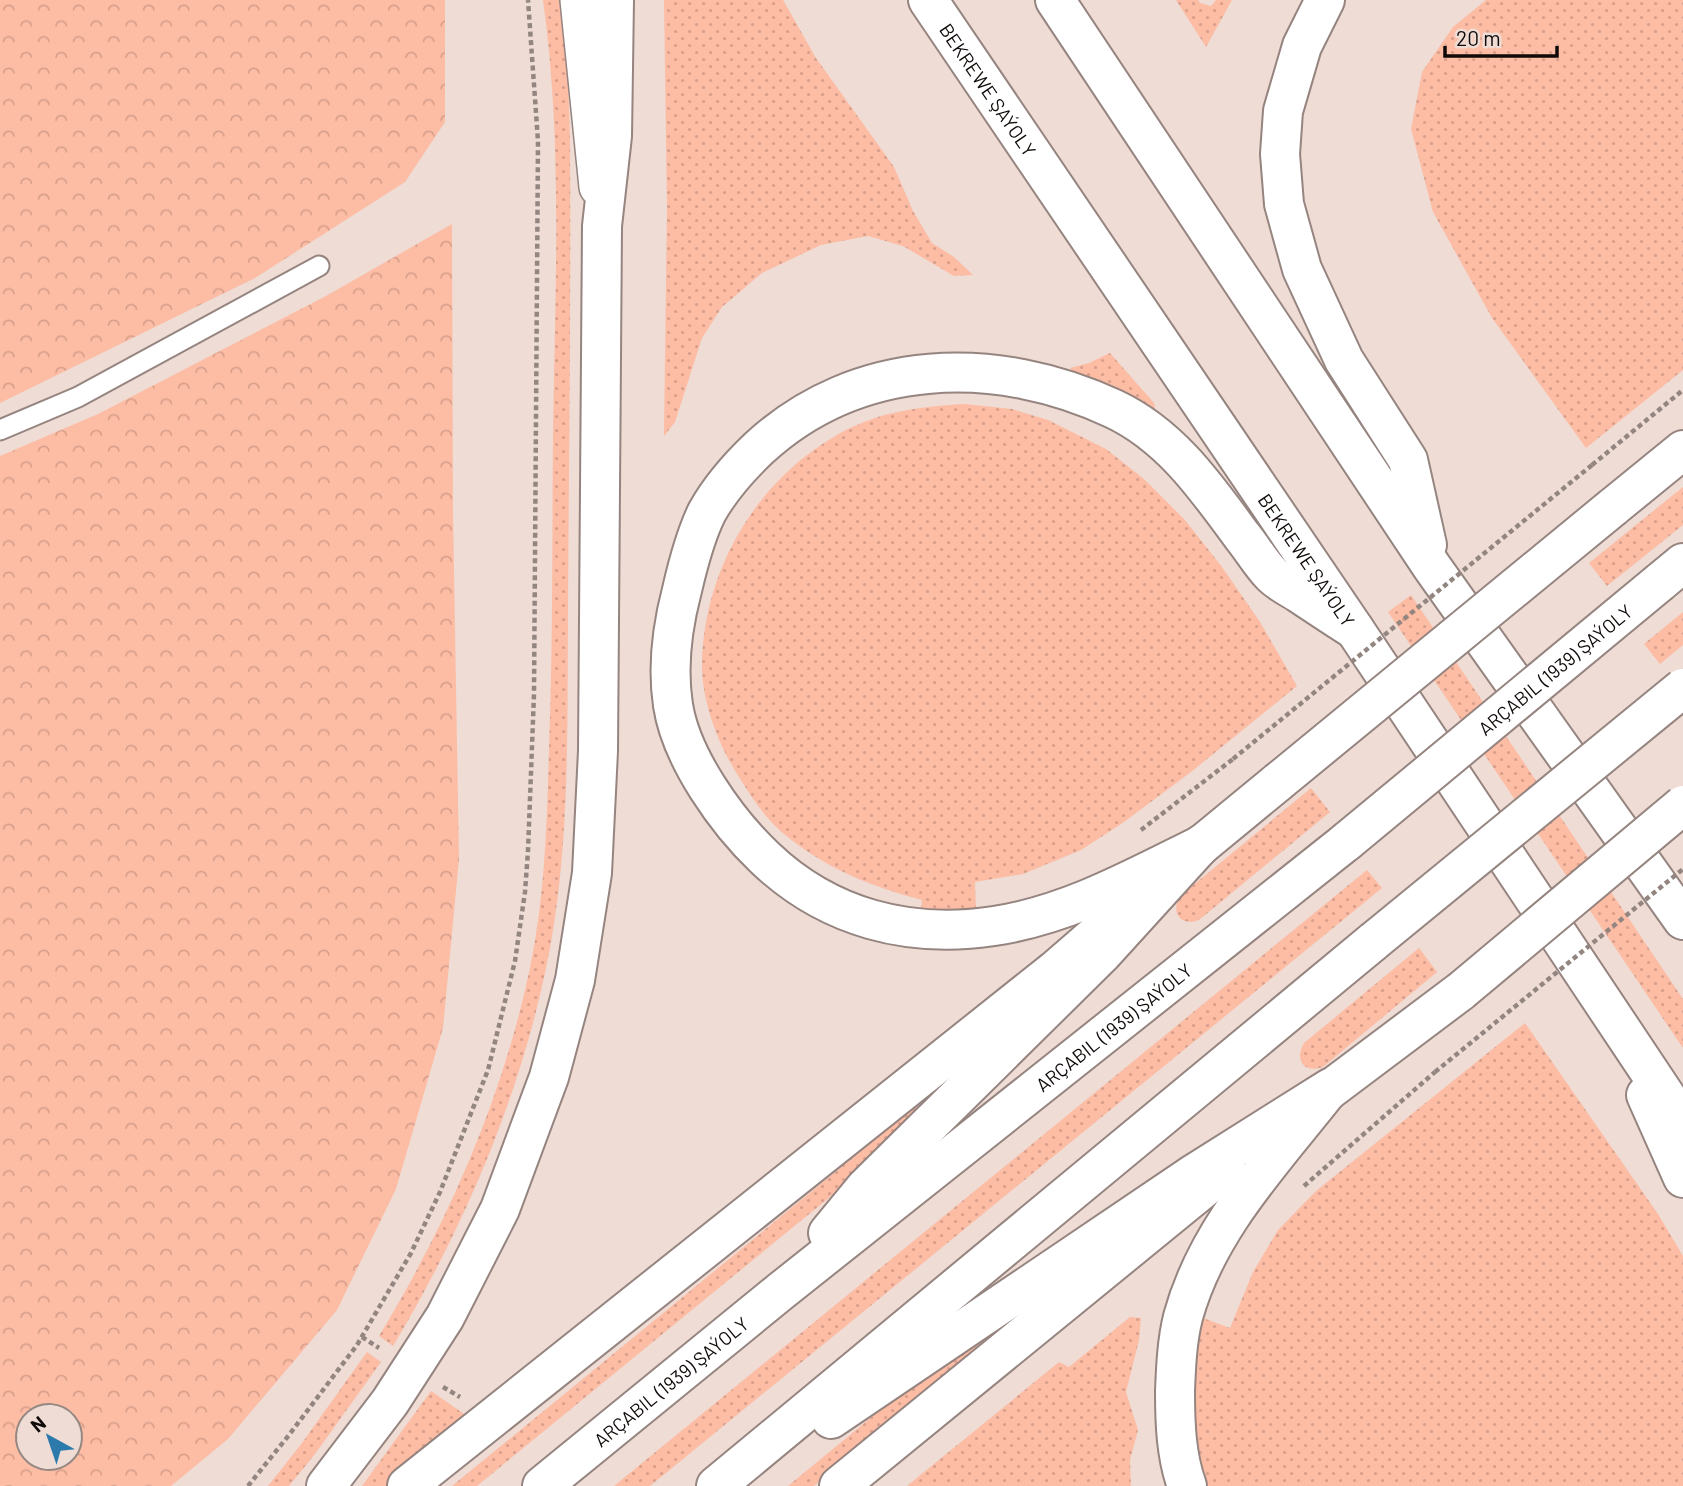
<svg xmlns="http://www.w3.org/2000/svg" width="1683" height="1486" viewBox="0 0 1683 1486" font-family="Barlow,sans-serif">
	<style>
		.grass { fill: url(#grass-dots) }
		.forest { fill: url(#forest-crowns); fill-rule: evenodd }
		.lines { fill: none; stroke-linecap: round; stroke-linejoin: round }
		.lane-casing { stroke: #95847f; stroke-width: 23 }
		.street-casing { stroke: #95847f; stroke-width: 40 }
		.secondary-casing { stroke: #95847f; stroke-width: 42 }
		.primary-casing { stroke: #95847f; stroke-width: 42 }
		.path { stroke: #938681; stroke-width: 4.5; stroke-dasharray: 5 3.5; stroke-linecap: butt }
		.lane { stroke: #fff; stroke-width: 19 }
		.street { stroke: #fff; stroke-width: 37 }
		.secondary { stroke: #fff; stroke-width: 38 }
		.primary { stroke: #fff; stroke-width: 38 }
		.secondary-bridge-casing { stroke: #95847f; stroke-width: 42; stroke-linecap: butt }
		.primary-bridge-casing { stroke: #95847f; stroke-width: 42; stroke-linecap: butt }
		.path-bridge { stroke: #938681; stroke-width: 4.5; stroke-dasharray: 5 3.5; stroke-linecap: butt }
		.secondary-bridge { stroke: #fff; stroke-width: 38 }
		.primary-bridge { stroke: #fff; stroke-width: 38 }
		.labels { text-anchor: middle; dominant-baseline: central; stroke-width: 5; stroke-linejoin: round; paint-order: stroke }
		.street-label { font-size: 19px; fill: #0f0a08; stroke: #eedcd5 }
	</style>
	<defs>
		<pattern id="grass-dots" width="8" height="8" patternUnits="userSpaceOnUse" patternTransform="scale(1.75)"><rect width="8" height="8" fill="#fdbca4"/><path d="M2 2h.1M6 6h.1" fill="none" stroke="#d8a08c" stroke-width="1.8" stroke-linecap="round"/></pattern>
		<pattern id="forest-crowns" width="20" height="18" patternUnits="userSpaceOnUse" patternTransform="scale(1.75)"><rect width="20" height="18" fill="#fdbca4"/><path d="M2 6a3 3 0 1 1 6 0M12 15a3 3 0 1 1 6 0" fill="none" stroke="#d8a08c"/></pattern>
	</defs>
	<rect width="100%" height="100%" fill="#eedcd5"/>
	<path class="grass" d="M 543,0 L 559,0 L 568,80 L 570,140 C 571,296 569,451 568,607 C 567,727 571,855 545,973 C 517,1104 462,1231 393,1346 L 379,1336 C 448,1223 503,1097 530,968 C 545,896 547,823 549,749 C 553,644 552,538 553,433 C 555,289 563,143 543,0 Z
		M 664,0 L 783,0 L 816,58 L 894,167 L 913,211 L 932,243 L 954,257 L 973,275 L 954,276 L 903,246 L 868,236 L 821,245 L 762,273 L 722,307 L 702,338 L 675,422 L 664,436 L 667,208 Z
		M 1176,0 L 1198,0 L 1200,3 L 1211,6 L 1216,0 L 1232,0 L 1206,47 Z
		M 1486,0 L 1683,0 L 1683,370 L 1586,448 L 1492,318 L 1433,212 L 1411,129 L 1422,72 L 1453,27 Z
		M 1110,353 L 1154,403 L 1155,408 L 1151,413 L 1074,374 L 1070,368 L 1089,363 Z
		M 964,404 L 1012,409 L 1048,420 L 1106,449 L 1144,479 L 1185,520 L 1222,567 L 1260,622 L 1297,686 L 1191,772 L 1124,822 L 1081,850 L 1023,874 L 975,882 L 976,911 L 921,911 L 922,900 C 873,887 829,870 789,838 C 768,822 753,800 739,777 C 719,746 703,705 702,668 C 702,575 753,485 832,438 C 874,412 916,407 964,404 Z
		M 1683,487 L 1683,525 L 1607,586 L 1589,563 Z
		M 1411,595 L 1683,999 L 1683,1048 L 1388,612 Z
		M 1683,612 L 1683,645 L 1660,664 L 1644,644 Z
		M 1311,788 L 1330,812 L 1199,920 C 1181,927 1170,913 1180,896 Z
		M 1367,870 L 1382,888 L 650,1486 L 614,1486 Z
		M 1419,948 L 1437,972 L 1323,1067 C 1304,1074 1294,1060 1304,1043 Z
		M 1525,1023 L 1658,1214 L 1683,1256 L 1683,1486 L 1208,1486 L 1192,1429 L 1193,1356 L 1203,1318 L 1230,1328 L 1253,1272 L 1278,1230 L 1316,1191 Z
		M 916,1106 L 921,1111 L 847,1183 L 477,1486 L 452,1486 Z
		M 1047,1294 L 814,1486 L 788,1486 L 970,1336 Z
		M 1130,1317 L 1141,1318 L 1139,1340 L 1126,1392 L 1138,1430 L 1130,1460 L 1131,1486 L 907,1486 L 1059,1362 L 1069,1367 Z
		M 367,1352 L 381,1362 L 315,1454 L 289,1486 L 268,1486 L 302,1443 Z
		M 431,1391 L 467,1416 L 386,1486 L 362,1486 Z"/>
	<path class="forest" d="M 0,0 L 445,0 L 445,122 L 405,182 L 255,278 L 0,403 Z
		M 452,224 L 453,512 L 459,859 L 443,1028 L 396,1189 L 337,1310 L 228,1439 L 171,1486 L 0,1486 L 0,456 L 98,414 L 326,296 ZM 70,1416 L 70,1458 L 28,1458 L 28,1416 Z"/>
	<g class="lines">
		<defs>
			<path id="lane" d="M 0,430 L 78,397 L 319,266"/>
			<path id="street" d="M 579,0 L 598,187"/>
			<g id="secondary">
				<path id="s1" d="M 928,0 L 1355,630 L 1683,1122"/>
				<path d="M 1055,0 L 1432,567 L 1683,920"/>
				<path d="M 1325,0 L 1302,46 L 1283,111 L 1280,154 L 1284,204 L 1302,269 L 1344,360 L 1408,460 L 1427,545"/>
				<path d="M 1613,507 L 1683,450"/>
				<path d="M 1201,845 C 1134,878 1068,915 994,926 C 909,939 828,918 765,858 C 727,822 681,758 673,705 C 667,666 672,628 682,590 C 688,564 695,536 707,512 C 721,487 739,467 759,448 C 858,357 997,354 1114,409 C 1171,436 1206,487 1242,536 C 1252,548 1261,564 1272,575 C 1280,583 1291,588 1300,594 C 1318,606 1336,618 1355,630"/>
				<path d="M 1182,861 L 1278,782"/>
				<path d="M 1646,1095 L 1683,1178"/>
				<path d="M 1304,1109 L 1461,991"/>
				<path d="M 326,1486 L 390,1402 L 445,1317 L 500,1209 L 549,1077 L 575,980 L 592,873 L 598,751 L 602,226 L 612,136 L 614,0"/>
				<path d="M 407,1486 L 1055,970 L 1123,911"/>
				<path d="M 839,1486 L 1226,1170"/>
				<path d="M 1187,1486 C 1176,1456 1175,1423 1175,1391 C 1176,1366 1177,1341 1183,1317 C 1207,1229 1271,1163 1326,1093"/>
			</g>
			<g id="primary">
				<path d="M 1660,582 L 1683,563"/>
				<path d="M 828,1233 L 865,1188 L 1102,954 L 1202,844"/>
				<path d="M 831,1419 L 1195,1173 L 1330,1088"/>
				<path id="s2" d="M 542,1486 L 781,1291 L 1346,842"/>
				<path d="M 716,1486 L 1374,941"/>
			</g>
		</defs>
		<use href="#lane" class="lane-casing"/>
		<use href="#street" class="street-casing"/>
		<use href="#secondary" class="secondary-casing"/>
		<use href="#primary" class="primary-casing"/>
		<path class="path" d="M 1592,465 L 1683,390
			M 1141,830 L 1233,759
			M 1304,1186 L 1435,1072
			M 362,1337 L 379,1348
			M 443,1387 L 460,1397
			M 248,1486 L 289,1435 L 357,1345 L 411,1253 L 440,1192 L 488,1070 L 515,961 L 525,892 L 528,851 L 534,694 L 538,141 L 528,0"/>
		<use href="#lane" class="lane"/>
		<use href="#street" class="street"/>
		<use href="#secondary" class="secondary"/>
		<use href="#primary" class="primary"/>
		<defs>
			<path id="secondary-bridge" d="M 1278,782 L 1613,507
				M 1461,991 L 1683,805"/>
			<g id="primary-bridge">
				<path id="s3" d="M 1346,842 L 1660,582"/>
				<path d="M 1374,941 L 1683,688"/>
			</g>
		</defs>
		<use href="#secondary-bridge" class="secondary-bridge-casing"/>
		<use href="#primary-bridge" class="primary-bridge-casing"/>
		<path class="path-bridge" d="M 1233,759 L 1592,465
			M 1435,1072 L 1683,869"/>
		<use href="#secondary-bridge" class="secondary-bridge"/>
		<use href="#primary-bridge" class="primary-bridge"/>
	</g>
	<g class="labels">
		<g class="street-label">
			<text stroke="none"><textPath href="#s1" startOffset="108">BEKREWE ŞAÝOLY</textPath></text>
			<text stroke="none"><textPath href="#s1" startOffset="676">BEKREWE ŞAÝOLY</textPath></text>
			<text stroke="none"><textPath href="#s3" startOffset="271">ARÇABIL (1939) ŞAÝOLY</textPath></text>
			<text stroke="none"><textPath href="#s2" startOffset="733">ARÇABIL (1939) ŞAÝOLY</textPath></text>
			<text stroke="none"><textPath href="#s2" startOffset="166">ARÇABIL (1939) ŞAÝOLY</textPath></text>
		</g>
	</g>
	<g transform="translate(49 1437) rotate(320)"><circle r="33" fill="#eedcd5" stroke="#958883" stroke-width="2"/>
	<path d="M0-5L12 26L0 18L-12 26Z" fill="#2b7aab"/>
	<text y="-10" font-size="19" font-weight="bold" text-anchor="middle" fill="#0f0a08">N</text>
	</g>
	<path d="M1445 46v10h112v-10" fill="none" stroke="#0f0a08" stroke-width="3.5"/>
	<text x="1456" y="46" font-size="21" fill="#0f0a08" stroke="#eedcd5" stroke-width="5" paint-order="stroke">20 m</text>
</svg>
